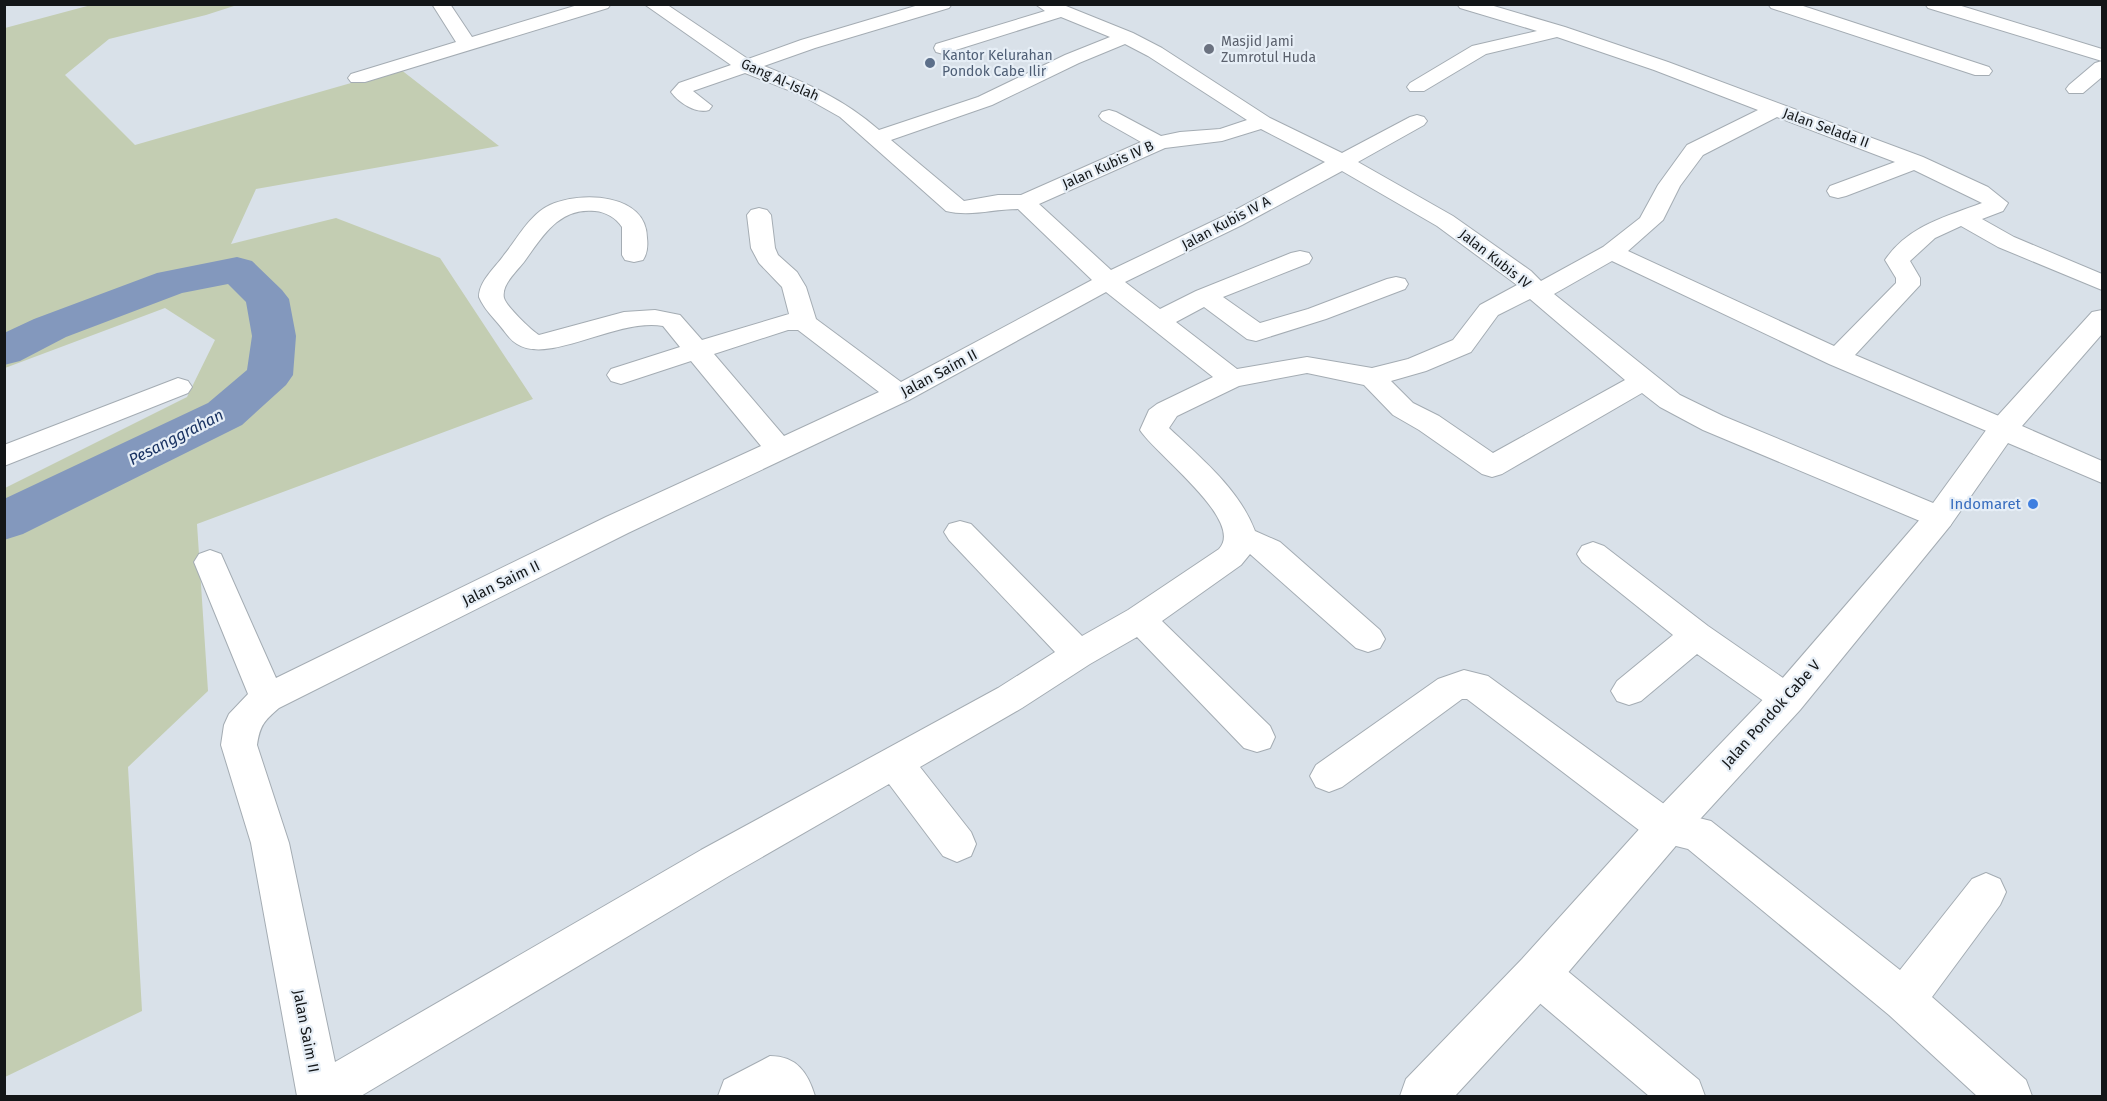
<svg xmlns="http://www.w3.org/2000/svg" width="2107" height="1101" viewBox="0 0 2107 1101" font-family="'Fira Sans',sans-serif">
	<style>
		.green { fill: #c3cdb2 }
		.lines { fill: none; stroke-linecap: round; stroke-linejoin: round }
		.river { fill: #8398bd; fill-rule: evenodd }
		.minor-casing { stroke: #a4acb3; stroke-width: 2 }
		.tertiary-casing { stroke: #a4acb3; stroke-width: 2 }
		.minor { fill: #fff; fill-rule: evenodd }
		.tertiary { fill: #fff; fill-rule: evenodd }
		.worship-dot { fill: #6b7280; stroke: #e6eef6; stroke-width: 2 }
		.service-dot { fill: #5c6f8a; stroke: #e6eef6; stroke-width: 2 }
		.shop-dot { fill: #3f7fe0; stroke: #e6eef6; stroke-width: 2 }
		.labels { text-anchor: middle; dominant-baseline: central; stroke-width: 4.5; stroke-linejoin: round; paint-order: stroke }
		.far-worship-label { font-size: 14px; fill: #5b616d; stroke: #e6eef6; text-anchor: start }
		.far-service-label { font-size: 14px; fill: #4e5e75; stroke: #e6eef6; text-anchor: start }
		.far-street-label { font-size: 14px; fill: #131618; stroke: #e6eef6 }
		.street-label { font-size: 15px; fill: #131618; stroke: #e6eef6 }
		.shop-label { font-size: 15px; fill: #366cbe; stroke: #e6eef6; text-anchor: end }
		.water-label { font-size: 16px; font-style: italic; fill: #193262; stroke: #e6eef6 }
	</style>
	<rect width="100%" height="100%" fill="#d9e1e9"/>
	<path class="green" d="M 91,5 L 237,5 L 206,15 L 109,39 L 65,75 L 135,145 L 400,69 L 499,146 L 256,189 L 231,244 L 336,218 L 440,258 L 533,399 L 197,524 L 208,691 L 128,767 L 142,1011 L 5,1077 L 5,488 L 187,397 L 215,340 L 165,308 L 5,368 L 5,28 Z"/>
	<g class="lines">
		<path class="river" d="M 237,257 L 252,261 L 282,290 L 289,299 L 296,336 L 293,375 L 286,385 L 242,425 L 23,534 L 4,540 L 4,499 L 208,403 L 247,370 L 252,336 L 246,302 L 228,284 L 182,293 L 66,337 L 20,361 L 4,365 L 4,333 L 34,319 L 157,273 Z"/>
		<defs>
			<path id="minor" d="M 432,4 L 450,4 L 472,37 L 581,4 L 611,4 L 608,8 L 365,82 L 351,82 L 348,78 L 351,74 L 456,42 Z
				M 644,4 L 666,4 L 748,59 L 801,40 L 922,4 L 952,4 L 949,8 L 815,48 L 764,66 C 808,84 842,98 879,130 L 978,97 L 1065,55 L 1110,37 L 1061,17 L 943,54 L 936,52 L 934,48 L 936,44 L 1045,11 L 1035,4 L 1061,4 L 1133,33 L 1162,48 L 1270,118 L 1342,153 L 1410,117 L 1417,115 L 1424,117 L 1427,121 L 1424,125 L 1358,162 L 1453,216 L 1531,271 L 1541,281 L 1603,247 L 1640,218 L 1658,185 L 1687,145 L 1758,110 L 1654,70 L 1557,37 L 1486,54 L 1424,91 L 1410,91 L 1407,87 L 1410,83 L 1472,46 L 1537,31 L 1460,8 L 1457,4 L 1487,4 L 1565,27 L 1668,62 L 1923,157 L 1988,187 L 2008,203 L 2003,211 L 1982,219 L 2014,237 L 2102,274 L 2102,290 L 1998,247 L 1961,226 L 1935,238 L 1910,261 L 1920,278 L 1920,285 L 1855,355 L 2013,422 L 2017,429 L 2013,436 L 2003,438 L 1829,364 L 1612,261 L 1554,294 L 1680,395 L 1723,416 L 1950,510 L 1954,518 L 1950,526 L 1939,529 L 1703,430 L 1660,407 L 1642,393 L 1502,474 L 1492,477 L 1482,474 L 1419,430 L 1393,415 L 1364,385 L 1307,373 L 1239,386 L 1177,416 L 1169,428 C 1201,458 1239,489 1255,531 L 1280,542 L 1380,630 L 1385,639 L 1380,648 L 1368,652 L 1356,648 L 1250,554 L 1241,565 L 1162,621 L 1270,726 L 1275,737 L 1270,748 L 1257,752 L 1244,748 L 1137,637 L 1090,664 L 1022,708 L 920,767 L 971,832 L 976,844 L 971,856 L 957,862 L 943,856 L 889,784 L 729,876 L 361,1096 L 297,1096 L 251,843 L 221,745 L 224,725 L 229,714 L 248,694 L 194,562 L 199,554 L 210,550 L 221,554 L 276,678 L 606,517 L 761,446 L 691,361 L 621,384 L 611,381 L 607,375 L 611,369 L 680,347 L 663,326 C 616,318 550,365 517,344 C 510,340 506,333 501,327 C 493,317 484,309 479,297 C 479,281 495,268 504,255 C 518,238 529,215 550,205 C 580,191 647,193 647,238 C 648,246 647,254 643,260 L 634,262 L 625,260 L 622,255 L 622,227 C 616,218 606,212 595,211 C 559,207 542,237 524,262 C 517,271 501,285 504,298 C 506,306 531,330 539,335 L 624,312 L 655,310 L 680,315 L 702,340 L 789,314 L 782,287 L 759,263 L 751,248 L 747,215 L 751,210 L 759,208 L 767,210 L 771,215 L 775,248 L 778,255 L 797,272 L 806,287 L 816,319 L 901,382 L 1092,280 L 1018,209 C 993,209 970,217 946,211 L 840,117 L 801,95 L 745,73 L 693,91 L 712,106 L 709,110 C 696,114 679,103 671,92 L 679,83 L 731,65 ZM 1125,44 L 1148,56 L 1247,120 L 1220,129 L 1180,132 L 1161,136 L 1116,112 L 1109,110 L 1102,112 L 1099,116 L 1102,120 L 1141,142 L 1021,195 L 998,195 L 964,201 L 891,140 L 992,105 L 1079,63 ZM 1777,117 L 1895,162 L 1830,186 L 1827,191 L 1830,196 L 1838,198 L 1846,196 L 1914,170 L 1982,203 C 1945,217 1908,226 1885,260 L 1896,278 L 1896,283 L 1834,346 L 1628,251 L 1663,220 L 1680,186 L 1703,155 ZM 1261,129 L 1325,162 L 1226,215 L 1111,270 L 1039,204 L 1165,148 L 1222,141 ZM 1342,171 L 1437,226 L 1517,285 L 1480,305 L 1453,340 L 1408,359 L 1372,368 L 1307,357 L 1237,369 L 1176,322 L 1204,307 L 1247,339 L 1256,341 L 1326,319 L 1405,289 L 1408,284 L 1405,279 L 1396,277 L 1387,279 L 1308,309 L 1260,323 L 1223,297 L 1309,263 L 1312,258 L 1309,253 L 1300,251 L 1291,253 L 1196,291 L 1160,309 L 1125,282 L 1242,225 ZM 1106,292 L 1213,377 L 1157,404 L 1149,410 L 1140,430 C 1154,453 1246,521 1219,549 L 1128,610 L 1082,636 L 971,524 L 960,521 L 949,524 L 944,532 L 949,540 L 1055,652 L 998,688 L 701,850 L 335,1062 L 289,843 L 257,745 C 260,725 264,721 279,708 L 628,533 L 909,400 ZM 1530,299 L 1625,380 L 1493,453 L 1439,416 L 1413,403 L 1391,381 L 1426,371 L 1471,352 L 1498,315 ZM 788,330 L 798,330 L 879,392 L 784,436 L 714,354 Z
				M 1768,4 L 1797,4 L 1989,67 L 1992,71 L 1989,75 L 1975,75 L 1771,8 Z
				M 1925,4 L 1955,4 L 2102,49 L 2102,61 L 1928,8 Z
				M 2102,61 L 2102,77 L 2083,93 L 2069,93 L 2066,89 L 2069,85 L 2095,63 Z
				M 178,378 L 188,381 L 192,387 L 188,393 L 4,466 L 4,445 Z
				M 1593,542 L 1604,546 L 1708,626 L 1799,689 L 1805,699 L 1799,709 L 1787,713 L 1775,709 L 1697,654 L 1641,701 L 1629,705 L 1617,701 L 1611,691 L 1617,681 L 1673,635 L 1582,562 L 1577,554 L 1582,546 Z
				M 1464,670 L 1488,676 L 1675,812 L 1711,821 L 1900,970 L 1972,879 L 1986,873 L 2000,879 L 2006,892 L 2000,905 L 1932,997 L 2026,1080 L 2032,1096 L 1977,1096 L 1889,1015 L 1688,849 L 1652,840 L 1467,699 L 1462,699 L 1342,787 L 1329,792 L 1316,787 L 1310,776 L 1316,765 L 1438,679 Z
				M 1538,953 L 1553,959 L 1699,1080 L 1705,1096 L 1649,1096 L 1523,989 L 1517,974 L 1523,959 Z
				M 770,1056 C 797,1056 808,1073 815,1096 L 718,1096 L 724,1080 Z"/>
			<path id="tertiary" d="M 2102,310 L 2102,334 L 2022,426 L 2102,461 L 2102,483 L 2008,443 L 1950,526 L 1800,710 L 1680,841 L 1554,989 L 1455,1096 L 1400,1096 L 1406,1079 L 1522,959 L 1652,815 L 1774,688 L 1928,510 L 1992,422 L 2092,312 Z"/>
		</defs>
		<use href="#minor" class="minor-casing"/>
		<use href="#tertiary" class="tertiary-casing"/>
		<use href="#minor" class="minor"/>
		<use href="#tertiary" class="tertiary"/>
	</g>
	<circle class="worship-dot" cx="1209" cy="49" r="6"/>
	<circle class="service-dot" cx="930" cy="63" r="6"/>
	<circle class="shop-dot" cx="2033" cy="504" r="6"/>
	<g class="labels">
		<g class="far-worship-label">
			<text x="1221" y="41">Masjid Jami<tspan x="1221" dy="16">Zumrotul Huda</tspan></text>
		</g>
		<g class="far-service-label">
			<text x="942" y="55">Kantor Kelurahan<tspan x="942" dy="16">Pondok Cabe Ilir</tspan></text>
		</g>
		<g class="far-street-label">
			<text transform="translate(780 80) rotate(24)">Gang Al-Islah</text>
			<text transform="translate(1826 128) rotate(20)">Jalan Selada II</text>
			<text transform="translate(1108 165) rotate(-24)">Jalan Kubis IV B</text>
			<text transform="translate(1226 223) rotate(-28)">Jalan Kubis IV A</text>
			<text transform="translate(1495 259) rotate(38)">Jalan Kubis IV</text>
		</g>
		<g class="street-label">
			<text transform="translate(939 373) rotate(-28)">Jalan Saim II</text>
			<text transform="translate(501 583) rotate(-26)">Jalan Saim II</text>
			<text transform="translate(1771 714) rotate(-48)">Jalan Pondok Cabe V</text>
			<text transform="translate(306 1031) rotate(79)">Jalan Saim II</text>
		</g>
		<g class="shop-label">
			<text x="2021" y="504">Indomaret</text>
		</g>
		<g class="water-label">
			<text transform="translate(176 437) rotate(-27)">Pesanggrahan</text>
		</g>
	</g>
	<rect width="2107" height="1101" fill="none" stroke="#131618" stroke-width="12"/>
</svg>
